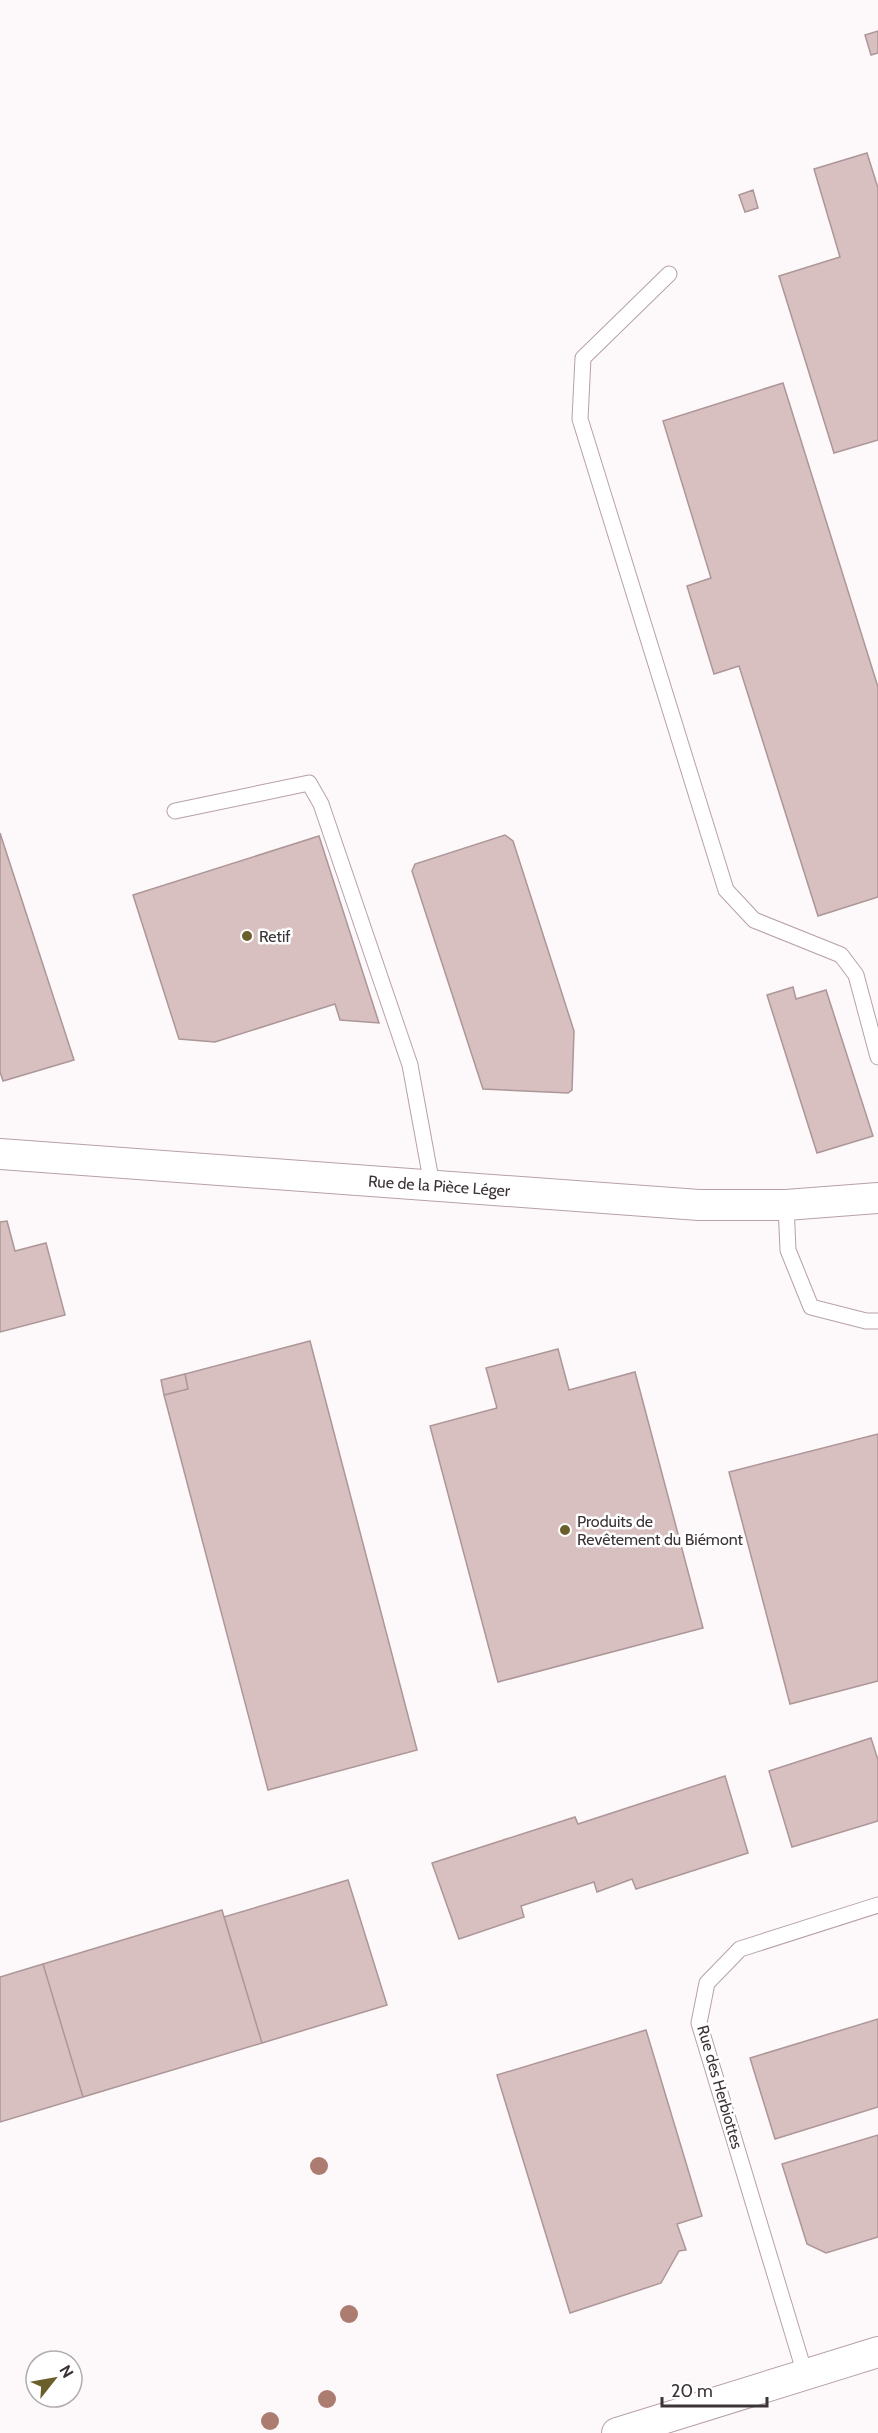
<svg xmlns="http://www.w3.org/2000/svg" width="878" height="2433" viewBox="0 0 878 2433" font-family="Cabin,sans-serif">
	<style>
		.building { fill: #d8c0c1; stroke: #ad9697; stroke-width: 1.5 }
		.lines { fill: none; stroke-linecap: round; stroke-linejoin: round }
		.service-casing { stroke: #b7a1a9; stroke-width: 17 }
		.minor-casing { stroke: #b7a1a9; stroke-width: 32 }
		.service { stroke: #fff; stroke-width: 15 }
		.minor { stroke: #fff; stroke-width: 30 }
		.tree { fill: #ac7c70 }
		.poi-dot { fill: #6a5e2b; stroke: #fff; stroke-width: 2 }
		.labels { text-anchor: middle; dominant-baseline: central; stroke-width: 5; stroke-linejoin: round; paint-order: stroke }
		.poi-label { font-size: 16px; fill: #3c3336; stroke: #fff; text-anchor: start }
		.street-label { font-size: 16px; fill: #3c3336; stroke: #fff }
	</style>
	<rect width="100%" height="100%" fill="#fdf8fa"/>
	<path class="building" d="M 878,31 L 878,53 L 871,55 L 865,35 Z
		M 867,153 L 878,188 L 878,440 L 834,453 L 779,276 L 840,257 L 814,169 Z
		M 753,190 L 758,208 L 745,212 L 739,195 Z
		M 783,383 L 878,687 L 878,897 L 818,916 L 739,666 L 714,674 L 687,586 L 711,578 L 663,421 Z
		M 0,833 L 74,1060 L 3,1081 L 0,1072 Z
		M 505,835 L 513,841 L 574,1031 L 572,1090 L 568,1093 L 483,1089 L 412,871 L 415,864 Z
		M 319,836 L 379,1023 L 340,1020 L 335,1004 L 215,1042 L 179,1039 L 133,895 Z
		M 793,987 L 796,999 L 826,990 L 873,1136 L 817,1153 L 767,995 Z
		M 7,1221 L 15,1251 L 46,1243 L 65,1315 L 0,1332 L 0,1222 Z
		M 310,1341 L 417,1750 L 268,1790 L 164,1395 L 188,1389 L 185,1374 Z
		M 558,1349 L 569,1390 L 635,1372 L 703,1628 L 498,1682 L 430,1426 L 497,1408 L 486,1368 Z
		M 185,1374 L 188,1389 L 164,1395 L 161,1380 Z
		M 878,1434 L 878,1681 L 790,1704 L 729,1472 Z
		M 871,1738 L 878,1760 L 878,1821 L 792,1847 L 769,1771 Z
		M 725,1776 L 748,1853 L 636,1889 L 632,1879 L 597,1892 L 594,1882 L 521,1906 L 524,1917 L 459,1939 L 432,1863 L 575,1817 L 578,1824 Z
		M 348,1880 L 387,2005 L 262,2043 L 224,1917 Z
		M 222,1910 L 262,2043 L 83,2097 L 43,1964 Z
		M 43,1964 L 83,2097 L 0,2122 L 0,1977 Z
		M 878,2019 L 878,2107 L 775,2139 L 750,2058 Z
		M 646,2030 L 702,2216 L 677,2224 L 686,2250 L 679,2251 L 661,2283 L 570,2313 L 497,2075 Z
		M 878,2135 L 878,2237 L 826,2253 L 807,2244 L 782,2164 Z"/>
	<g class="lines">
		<defs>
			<path id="service" d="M 669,274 L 583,358 L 580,419 L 726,890 L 754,920 L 841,955 L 856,975 L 878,1057
				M 175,811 L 309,783 L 321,804 L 410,1065 L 432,1185
				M 786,1205 L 788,1250 L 811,1307 L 866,1321 L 878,1321
				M 805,2374 L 699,2023 L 707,1983 L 740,1949 L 878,1905"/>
			<path id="minor" d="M 0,1154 L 699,1205 L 786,1205 L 878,1198
				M 617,2433 L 878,2352"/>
		</defs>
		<use href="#service" class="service-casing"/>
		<use href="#minor" class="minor-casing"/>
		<use href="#service" class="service"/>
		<use href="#minor" class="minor"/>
	</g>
	<g class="tree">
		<circle cx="319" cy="2166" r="9"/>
		<circle cx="349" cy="2314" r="9"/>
		<circle cx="327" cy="2399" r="9"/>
		<circle cx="270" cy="2421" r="9"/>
	</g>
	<g class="poi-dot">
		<circle cx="247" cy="936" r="6"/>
		<circle cx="565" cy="1530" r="6"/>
	</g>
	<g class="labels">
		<g class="poi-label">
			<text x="259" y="936">Retif</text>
			<text x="577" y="1521">Produits de<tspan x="577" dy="18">Revêtement du Biémont</tspan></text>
		</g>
		<g class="street-label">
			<text transform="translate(439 1186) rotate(4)">Rue de la Pièce Léger</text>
			<text transform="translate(720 2087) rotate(74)">Rue des Herbiottes</text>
		</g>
	</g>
	<g transform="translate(54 2379) rotate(59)"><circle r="28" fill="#ffffff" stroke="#b1adaf" stroke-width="1.5"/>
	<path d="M0-4.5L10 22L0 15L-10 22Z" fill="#6a5e2b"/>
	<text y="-9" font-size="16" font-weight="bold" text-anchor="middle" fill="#3c3336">N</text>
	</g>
	<path d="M662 2397v9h105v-9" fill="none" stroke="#3c3336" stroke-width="3"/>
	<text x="671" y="2397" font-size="18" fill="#3c3336" stroke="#ffffff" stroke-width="4.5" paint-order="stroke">20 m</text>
</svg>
